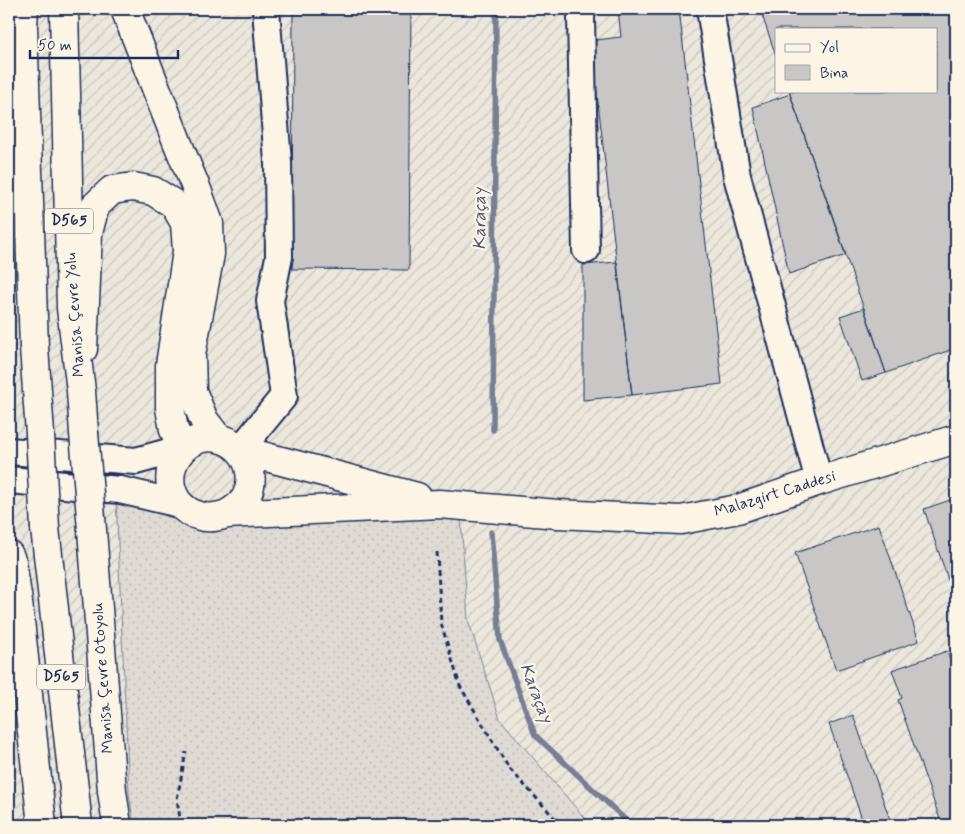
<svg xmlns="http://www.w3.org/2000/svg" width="965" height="834" viewBox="0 0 965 834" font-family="Mynerve,sans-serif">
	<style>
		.industrial { fill: url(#industrial-furrows); fill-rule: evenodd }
		.grass { fill: url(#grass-dots); stroke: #7d8599 }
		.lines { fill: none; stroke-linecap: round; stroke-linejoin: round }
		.stream { stroke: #767f94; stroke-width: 5.5 }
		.building { fill: #c8c7c6; stroke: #1b2f5e }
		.minor-casing { stroke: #1b2f5e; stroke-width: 30 }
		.major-casing { stroke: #1b2f5e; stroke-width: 31 }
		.highway-casing { stroke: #1b2f5e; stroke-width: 31 }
		.path { stroke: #1b2f5e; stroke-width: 3; stroke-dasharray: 5 4; stroke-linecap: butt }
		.minor { stroke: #fcf5e5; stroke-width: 26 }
		.major { stroke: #fcf5e5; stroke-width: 28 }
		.highway { stroke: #fcf5e5; stroke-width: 28 }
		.highway-bridge-casing { stroke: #1b2f5e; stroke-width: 31; stroke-linecap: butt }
		.highway-bridge { stroke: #fcf5e5; stroke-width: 28 }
		.labels { text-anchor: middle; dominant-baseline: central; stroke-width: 4.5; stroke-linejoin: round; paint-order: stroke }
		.shield { fill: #fcf5e5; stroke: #5e6a86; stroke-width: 1 }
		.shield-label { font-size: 15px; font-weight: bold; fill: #1b2f5e }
		.street-label { font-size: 16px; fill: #1b2f5e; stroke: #fcf5e5 }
		.water-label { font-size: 18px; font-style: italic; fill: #485779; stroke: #fcf5e5 }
	</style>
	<defs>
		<pattern id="industrial-furrows" width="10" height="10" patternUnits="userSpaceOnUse" patternTransform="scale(1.25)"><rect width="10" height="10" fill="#ece7dc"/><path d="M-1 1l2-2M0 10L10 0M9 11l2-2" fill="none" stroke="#cac6bf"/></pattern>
		<pattern id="grass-dots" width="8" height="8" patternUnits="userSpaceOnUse" patternTransform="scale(1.25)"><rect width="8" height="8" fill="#dfdbd4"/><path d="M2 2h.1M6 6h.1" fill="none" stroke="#bfbcb8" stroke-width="1.8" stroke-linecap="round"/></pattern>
	</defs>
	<rect width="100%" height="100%" fill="#fcf5e5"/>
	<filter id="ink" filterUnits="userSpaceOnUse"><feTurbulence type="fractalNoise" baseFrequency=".02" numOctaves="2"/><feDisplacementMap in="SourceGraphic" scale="10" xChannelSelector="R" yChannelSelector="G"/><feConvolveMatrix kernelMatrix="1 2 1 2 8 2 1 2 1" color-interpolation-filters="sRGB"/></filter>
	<g filter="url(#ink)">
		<path class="industrial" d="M 9,9 L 956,9 L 956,825 L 9,825 ZM 776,29 L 936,29 L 936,91 L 776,91 Z"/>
		<path class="grass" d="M 116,497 L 190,525 L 350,510 L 461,520 L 468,620 L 500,719 L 581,814 L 592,825 L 134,825 L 129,793 Z"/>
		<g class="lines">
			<path class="stream" d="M 493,430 L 496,9
				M 491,532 L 500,640 L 535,735 L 631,825"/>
		</g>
		<path class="building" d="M 293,9 L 411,9 L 409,270 L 292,269 Z
			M 618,9 L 679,9 L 722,384 L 632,395 L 594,68 L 596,40 L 621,37 Z
			M 760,9 L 956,9 L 956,348 L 886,373 L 789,91 L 936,91 L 936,29 L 776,29 L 776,56 Z
			M 790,94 L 846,255 L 789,274 L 753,107 Z
			M 617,262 L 632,395 L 583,400 L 583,265 Z
			M 864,308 L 886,373 L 862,381 L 840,316 Z
			M 956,498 L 956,603 L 924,509 Z
			M 879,525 L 919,641 L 836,670 L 795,553 Z
			M 947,651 L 956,677 L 956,825 L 942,825 L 898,700 L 902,698 L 892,670 Z
			M 853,715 L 892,825 L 864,825 L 829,724 Z"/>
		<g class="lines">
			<defs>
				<path id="minor" d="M 582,9 L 581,18 L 586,250
					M 710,9 L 737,176 L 819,481
					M 240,450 L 284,396 L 270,301 L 279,257 L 278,162 L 266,9
					M 9,451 L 136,461 L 183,448
					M 9,480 L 120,490 L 180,504"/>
				<path id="major" d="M 125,9 L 180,149 L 197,190 L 209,223 L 210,254 L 191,355 L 192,391 L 204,420 L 218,438
					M 83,349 L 88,233 L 95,206 L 112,190 L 133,187 L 153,191 L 174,204 L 185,223 L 187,251 L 170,365 L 170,408 L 174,430 L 183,448
					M 240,450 L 417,497
					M 227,514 C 234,510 242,505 246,497 C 256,478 249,454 231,443 C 223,438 211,436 202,438 C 160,451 160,506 200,516 C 209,519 218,517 227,514 L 440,504 L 558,514 L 681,520 L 738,509 L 819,481 L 956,439"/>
				<path id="highway" d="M 24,9 L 23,26 L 34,347 L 40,434
					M 64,9 L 71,308 L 81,391 L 84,433
					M 45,528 L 78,825
					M 92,530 L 112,791 L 117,825
					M 9,555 L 12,562 L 18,602 L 42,825"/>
			</defs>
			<use href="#minor" class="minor-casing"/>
			<use href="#major" class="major-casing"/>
			<use href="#highway" class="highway-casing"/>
			<path class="path" d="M 437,552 L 441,623 L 460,686 L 508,767 L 561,825
				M 181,825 L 177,799 L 186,752"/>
			<use href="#minor" class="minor"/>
			<use href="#major" class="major"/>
			<use href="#highway" class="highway"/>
			<defs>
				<path id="highway-bridge" d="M 84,433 L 92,530
					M 40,434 L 45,528"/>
			</defs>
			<use href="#highway-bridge" class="highway-bridge-casing"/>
			<use href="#highway-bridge" class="highway-bridge"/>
		</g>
	</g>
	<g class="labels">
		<g class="shield">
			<rect x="45" y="208.5" width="48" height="25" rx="4"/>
			<rect x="37" y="664.5" width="48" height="25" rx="4"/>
		</g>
		<g class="shield-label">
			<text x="69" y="221">D565</text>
			<text x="61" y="677">D565</text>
		</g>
		<g class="street-label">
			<text transform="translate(75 315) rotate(-94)">Manisa Çevre Yolu</text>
			<text transform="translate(775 494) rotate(-17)">Malazgirt Caddesi</text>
			<text transform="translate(103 678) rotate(-94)">Manisa Çevre Otoyolu</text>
		</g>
		<g class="water-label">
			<text transform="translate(480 219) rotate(-90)">Karaçay</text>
			<text transform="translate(536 693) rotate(69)">Karaçay</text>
		</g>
	</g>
	<rect width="965" height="834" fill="none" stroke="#fcf5e5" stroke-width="30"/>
	<rect x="15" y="15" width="935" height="804" fill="none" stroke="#1b2f5e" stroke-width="2" filter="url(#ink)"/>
	<rect x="775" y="28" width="162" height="65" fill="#fcf5e5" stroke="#a2a6af"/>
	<rect x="785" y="44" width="25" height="8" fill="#fcf5e5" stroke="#a2a6af"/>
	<text x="820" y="52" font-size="15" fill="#1b2f5e">Yol</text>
	<rect x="785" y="65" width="25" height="15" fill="#c8c7c6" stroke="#a2a6af"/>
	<text x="820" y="78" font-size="15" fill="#1b2f5e">Bina</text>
	<path d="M30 50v8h148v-8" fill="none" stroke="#1b2f5e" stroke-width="2.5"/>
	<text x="38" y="50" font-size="15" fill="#1b2f5e" stroke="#fcf5e5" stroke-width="4" paint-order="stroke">50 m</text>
</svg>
